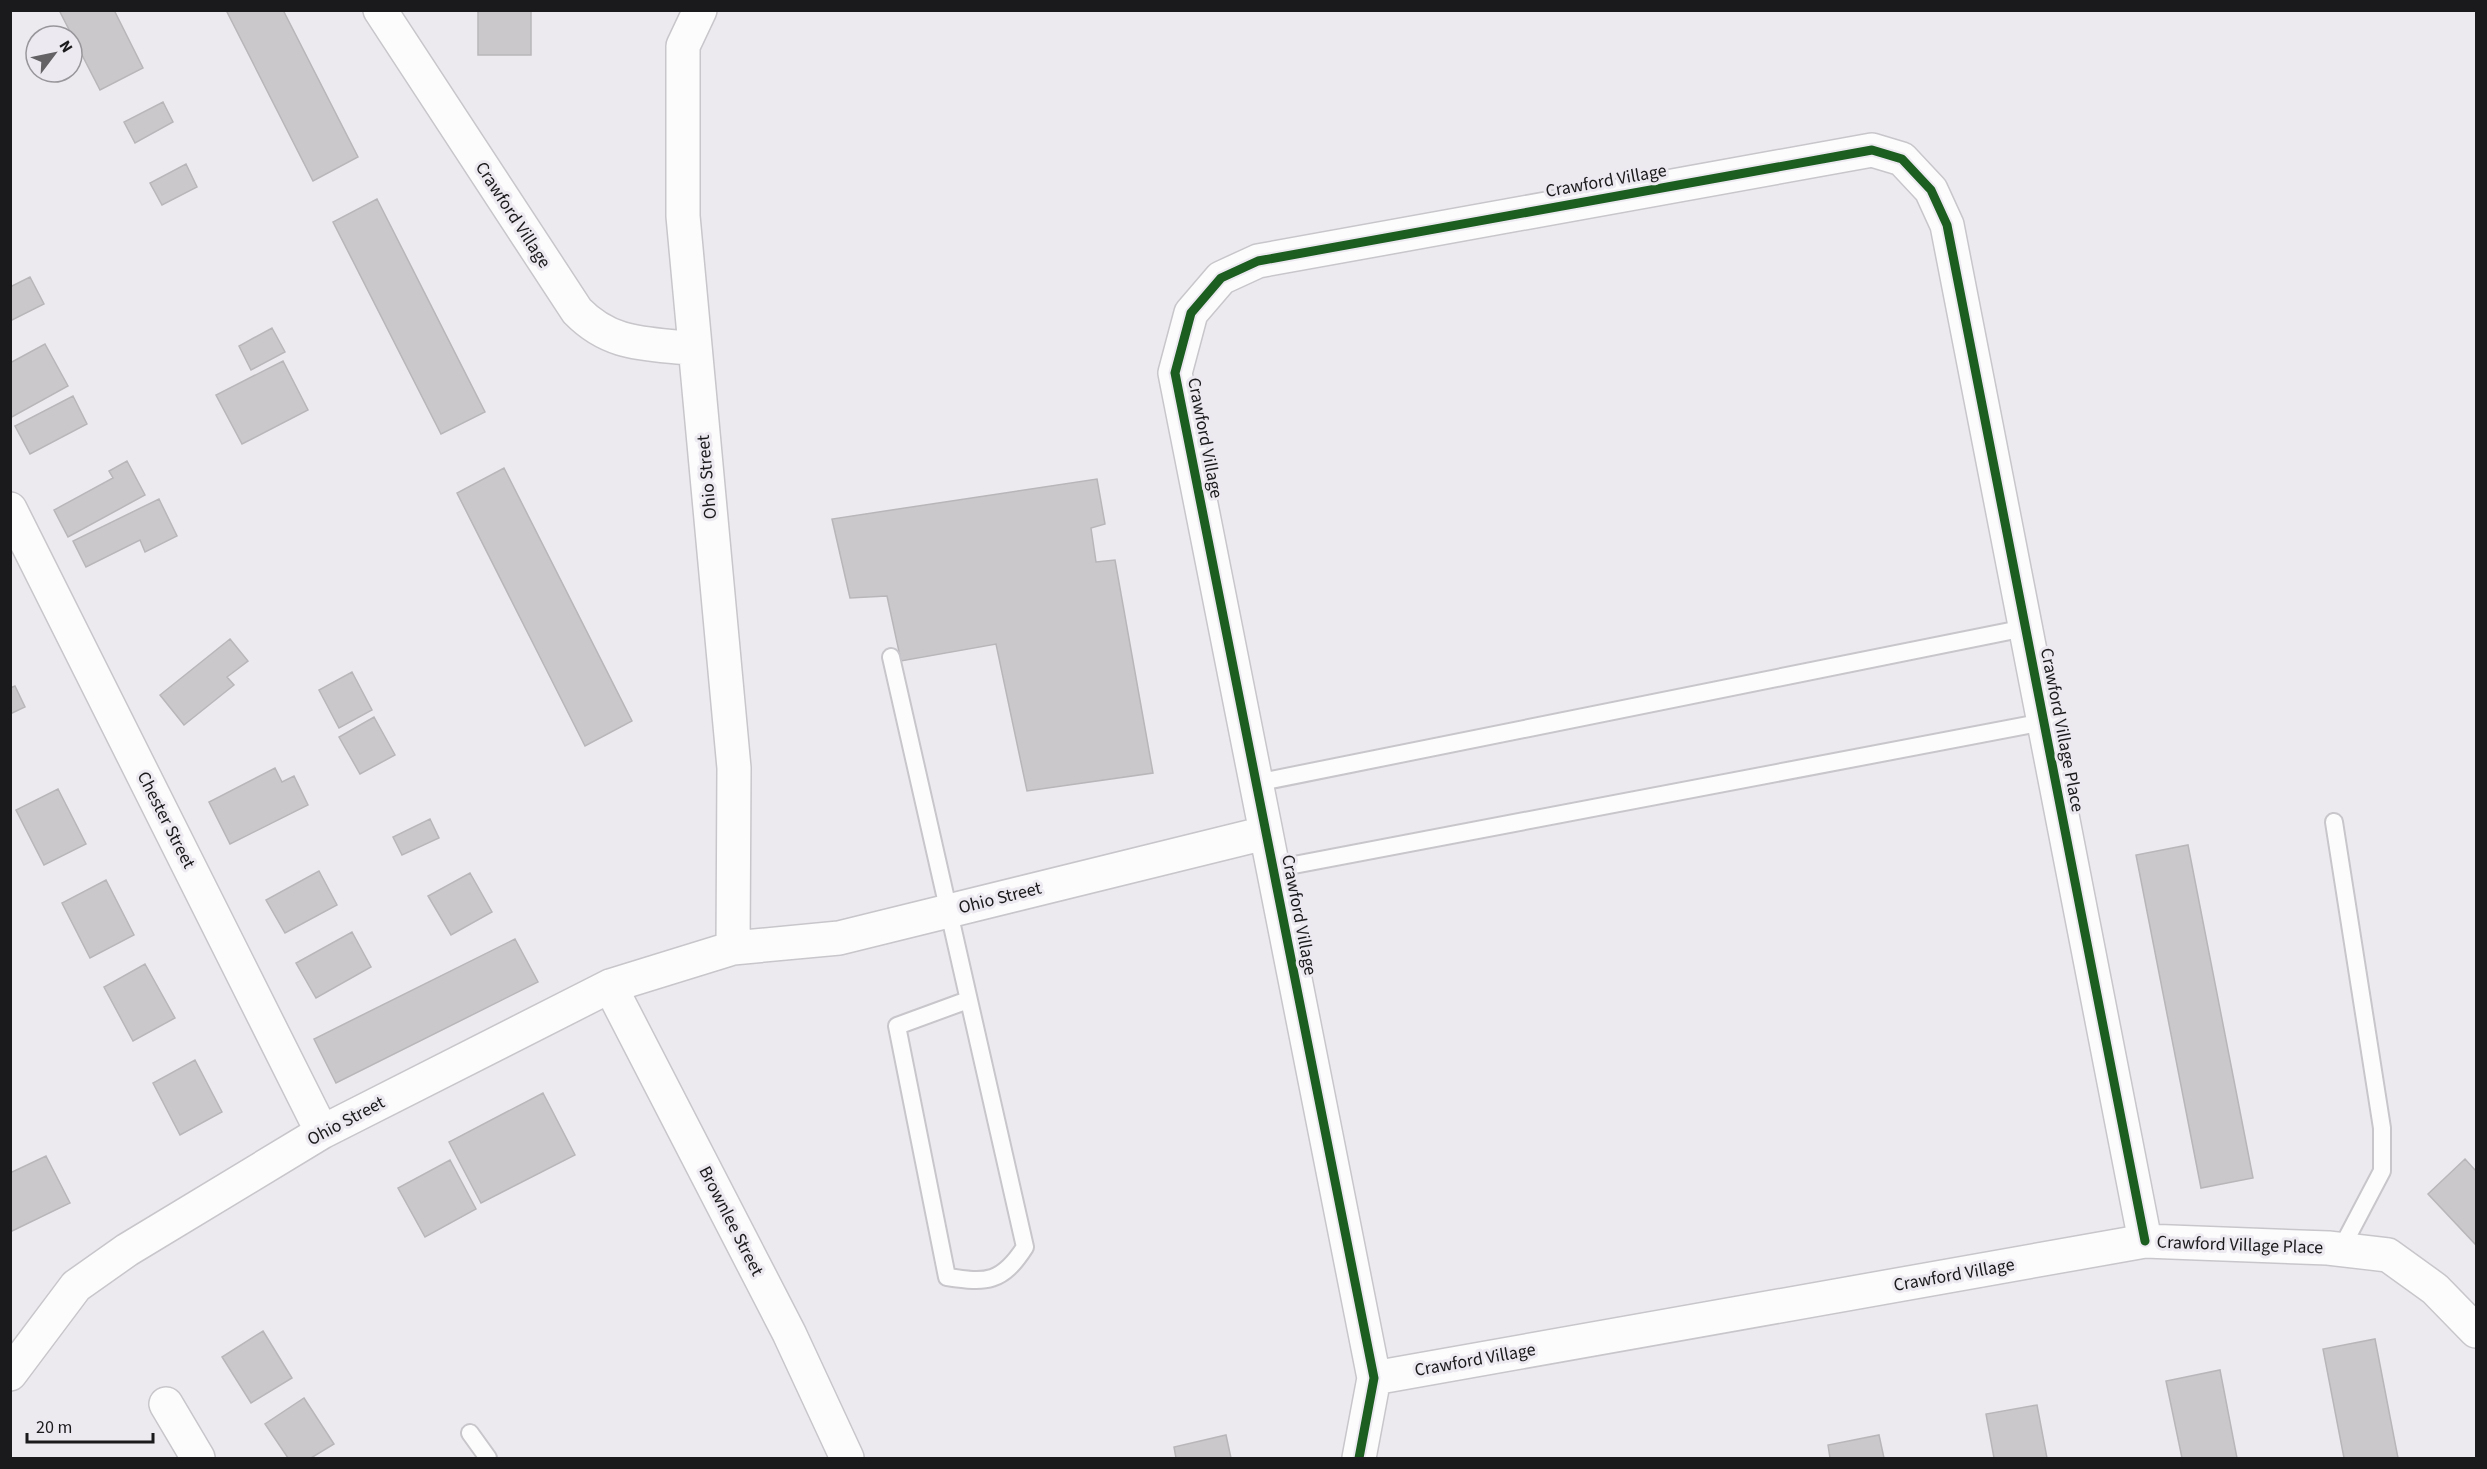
<svg xmlns="http://www.w3.org/2000/svg" width="2487" height="1469" viewBox="0 0 2487 1469" font-family="'Source Sans 3',sans-serif">
	<style>
		.building { fill: #cac8cb; stroke: #b8b6b9; stroke-width: 1.5 }
		.lines { fill: none; stroke-linecap: round; stroke-linejoin: round }
		.service-casing { stroke: #c8c6ca; stroke-width: 20 }
		.minor-casing { stroke: #c8c6ca; stroke-width: 36 }
		.service { stroke: #fcfcfd; stroke-width: 16 }
		.minor { stroke: #fcfcfd; stroke-width: 33 }
		.cycleway-casing { stroke: #ede9f0; stroke-width: 13 }
		.cycleway { stroke: #1b5e20; stroke-width: 9 }
		.labels { text-anchor: middle; dominant-baseline: central; stroke-width: 6; stroke-linejoin: round; paint-order: stroke }
		.street-label { font-size: 18px; fill: #1a191b; stroke: #ede9f0 }
	</style>
	<rect width="100%" height="100%" fill="#edeaef"/>
	<path class="building" d="M 59,10 L 114,10 L 143,68 L 100,90 Z
		M 226,10 L 283,10 L 358,157 L 313,181 Z
		M 478,10 L 531,10 L 531,55 L 478,55 Z
		M 163,102 L 173,122 L 135,143 L 124,122 Z
		M 186,164 L 197,187 L 162,205 L 150,183 Z
		M 377,199 L 485,412 L 441,434 L 333,222 Z
		M 30,277 L 44,304 L 10,321 L 10,287 Z
		M 272,328 L 285,352 L 251,370 L 239,346 Z
		M 45,344 L 68,386 L 10,418 L 10,363 Z
		M 283,361 L 308,410 L 242,444 L 216,395 Z
		M 73,396 L 87,424 L 30,454 L 15,426 Z
		M 127,461 L 145,495 L 68,537 L 54,510 L 113,478 L 109,471 Z
		M 504,468 L 632,721 L 585,746 L 457,493 Z
		M 1097,479 L 1105,524 L 1091,528 L 1096,562 L 1115,560 L 1153,773 L 1027,791 L 996,644 L 901,661 L 887,596 L 850,598 L 832,519 Z
		M 159,499 L 177,536 L 145,552 L 140,540 L 86,567 L 73,541 Z
		M 230,639 L 248,661 L 227,677 L 234,685 L 184,725 L 160,695 Z
		M 352,672 L 372,710 L 339,728 L 319,690 Z
		M 15,686 L 25,707 L 10,714 L 10,688 Z
		M 374,717 L 395,755 L 360,774 L 339,737 Z
		M 275,768 L 282,782 L 294,776 L 308,805 L 230,844 L 209,802 Z
		M 58,789 L 86,844 L 44,865 L 16,810 Z
		M 430,819 L 439,838 L 402,855 L 393,837 Z
		M 2188,845 L 2253,1178 L 2201,1188 L 2136,855 Z
		M 319,871 L 337,905 L 285,933 L 266,900 Z
		M 470,873 L 492,912 L 451,935 L 428,896 Z
		M 106,880 L 134,935 L 90,958 L 62,903 Z
		M 352,932 L 371,967 L 316,998 L 296,963 Z
		M 515,939 L 538,982 L 336,1083 L 314,1039 Z
		M 145,964 L 175,1018 L 133,1041 L 104,987 Z
		M 195,1060 L 222,1112 L 180,1135 L 153,1083 Z
		M 543,1093 L 575,1155 L 481,1203 L 449,1142 Z
		M 46,1156 L 70,1203 L 10,1232 L 10,1173 Z
		M 2465,1159 L 2476,1171 L 2476,1245 L 2428,1194 Z
		M 450,1160 L 476,1209 L 425,1237 L 398,1188 Z
		M 263,1331 L 292,1378 L 251,1403 L 222,1357 Z
		M 2375,1339 L 2398,1458 L 2344,1458 L 2323,1349 Z
		M 2220,1370 L 2237,1458 L 2182,1458 L 2166,1381 Z
		M 304,1398 L 334,1444 L 311,1458 L 288,1458 L 265,1424 Z
		M 2037,1405 L 2047,1458 L 1994,1458 L 1986,1414 Z
		M 1226,1435 L 1231,1458 L 1176,1458 L 1174,1447 Z
		M 1879,1435 L 1884,1458 L 1830,1458 L 1828,1445 Z"/>
	<g class="lines">
		<defs>
			<path id="service" d="M 891,657 L 1025,1247 C 1002,1283 987,1283 947,1277 L 897,1026 L 968,1000
				M 1256,783 L 2025,628
				M 2334,822 L 2382,1128 L 2382,1171 L 2341,1249
				M 1273,869 L 2044,722
				M 470,1433 L 488,1458"/>
			<path id="minor" d="M 380,10 L 577,311 C 612,347 648,343 695,349
				M 700,10 L 683,46 L 683,216 L 734,768 L 733,948
				M 10,509 L 322,1132
				M 610,986 L 789,1333 L 847,1458
				M 10,1374 L 76,1286 L 127,1250 L 322,1132 L 610,986 L 733,948 L 839,938 L 1265,833
				M 1374,1378 L 2145,1241 L 2328,1248 L 2388,1255 L 2435,1289 L 2476,1331
				M 166,1404 L 198,1458
				M 1359,1458 L 1374,1378 L 1175,373 L 1191,313 L 1221,278 L 1258,261 L 1872,150 L 1902,159 L 1931,190 L 1947,225 L 2145,1241"/>
		</defs>
		<use href="#service" class="service-casing"/>
		<use href="#minor" class="minor-casing"/>
		<use href="#service" class="service"/>
		<use href="#minor" class="minor"/>
		<defs>
			<path id="cycleway" d="M 1359,1458 L 1374,1378 L 1175,373 L 1191,313 L 1221,278 L 1258,261 L 1872,150 L 1902,159 L 1931,190 L 1947,225 L 2145,1241"/>
		</defs>
		<use href="#cycleway" class="cycleway-casing"/>
		<use href="#cycleway" class="cycleway"/>
	</g>
	<g class="labels">
		<g class="street-label">
			<text transform="translate(1606 181) rotate(-10)">Crawford Village</text>
			<text transform="translate(513 215) rotate(57)">Crawford Village</text>
			<text transform="translate(1205 438) rotate(79)">Crawford Village</text>
			<text transform="translate(707 477) rotate(-95)">Ohio Street</text>
			<text transform="translate(2062 730) rotate(79)">Crawford Village Place</text>
			<text transform="translate(166 820) rotate(63)">Chester Street</text>
			<text transform="translate(1000 898) rotate(-14)">Ohio Street</text>
			<text transform="translate(1299 915) rotate(79)">Crawford Village</text>
			<text transform="translate(346 1121) rotate(-28)">Ohio Street</text>
			<text transform="translate(731 1221) rotate(63)">Brownlee Street</text>
			<text transform="translate(2240 1245) rotate(2)">Crawford Village Place</text>
			<text transform="translate(1954 1275) rotate(-10)">Crawford Village</text>
			<text transform="translate(1475 1360) rotate(-10)">Crawford Village</text>
		</g>
	</g>
	<rect width="2487" height="1469" fill="none" stroke="#1a191b" stroke-width="24"/>
	<g transform="translate(54 54) rotate(58)"><circle r="28" fill="#ede9f0" stroke="#99969b" stroke-width="1.5"/>
	<path d="M0-4.5L10 22L0 15L-10 22Z" fill="#646265"/>
	<text y="-9" font-size="16" font-weight="bold" text-anchor="middle" fill="#1a191b">N</text>
	</g>
	<path d="M27 1433v9h126v-9" fill="none" stroke="#1a191b" stroke-width="3"/>
	<text x="36" y="1433" font-size="18" fill="#1a191b" stroke="#ede9f0" stroke-width="4.5" paint-order="stroke">20 m</text>
</svg>
